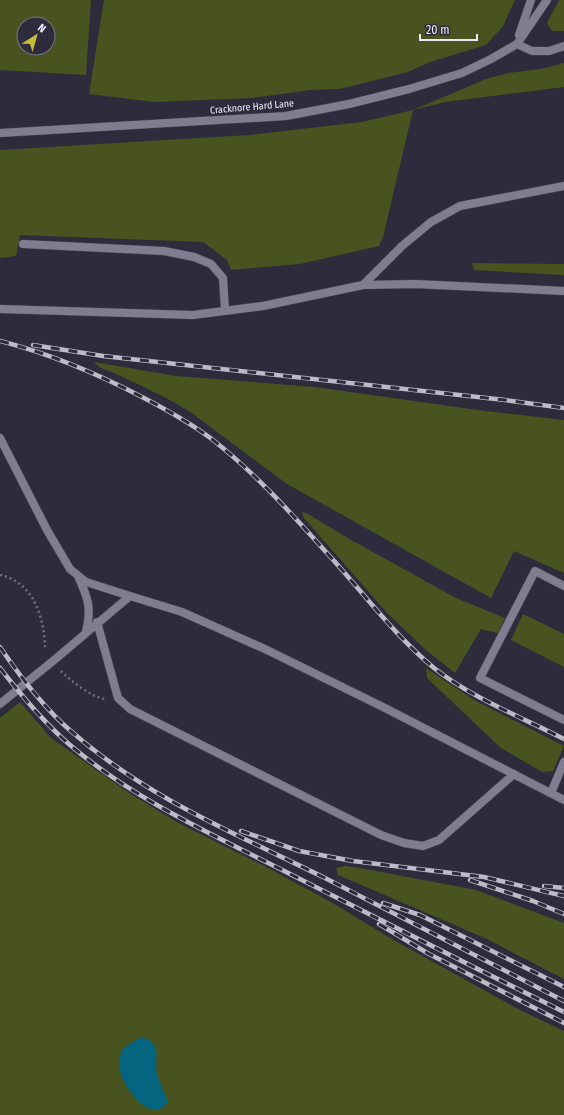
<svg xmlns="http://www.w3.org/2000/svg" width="564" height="1115" viewBox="0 0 564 1115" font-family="'Fira Sans Condensed',sans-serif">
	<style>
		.green { fill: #48531f; fill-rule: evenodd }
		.water { fill: #03657f }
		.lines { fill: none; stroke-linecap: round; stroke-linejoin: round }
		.service-casing { stroke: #4a4755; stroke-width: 9 }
		.path { stroke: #716f7e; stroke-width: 2.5; stroke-dasharray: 2 3; stroke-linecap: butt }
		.service { stroke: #807d90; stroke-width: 8 }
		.rail-casing { stroke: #bdbbc7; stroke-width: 4.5 }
		.rail { stroke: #2e2c3c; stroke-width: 3; stroke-dasharray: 9; stroke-linecap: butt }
		.labels { text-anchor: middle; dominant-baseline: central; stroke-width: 4; stroke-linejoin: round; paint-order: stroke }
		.street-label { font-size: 10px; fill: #eceaf5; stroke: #2e2c3c }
	</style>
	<rect width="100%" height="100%" fill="#2e2c3c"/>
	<path class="green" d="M 0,0 L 91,0 L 86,75 L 0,70 ZM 24,24 L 48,24 L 48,48 L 24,48 Z
		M 104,0 L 515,0 L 503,26 L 486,45 L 430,62 L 408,72 L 340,89 L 310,90 L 253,98 L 154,102 L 89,94 Z
		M 559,0 L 564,0 L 564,31 L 552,31 L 547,23 Z
		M 564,63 L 564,87 L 445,102 L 413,110 L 383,237 L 379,246 L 300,264 L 231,270 L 227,260 L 203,242 L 20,235 L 16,256 L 0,258 L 0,150 L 249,135 L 362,122 L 413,110 L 486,79 L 509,73 L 541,69 Z
		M 472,263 L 564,264 L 564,275 L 474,270 Z
		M 94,362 L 176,376 L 315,387 L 485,411 L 564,420 L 564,573 L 514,551 L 491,598 L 287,484 L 189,411 C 166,397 142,386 118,375 C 109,370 100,370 94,362 Z
		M 302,512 L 308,514 L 346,537 L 456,598 L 505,618 L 498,633 L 481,629 L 455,673 L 427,651 L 389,615 L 303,517 Z
		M 523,614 L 564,634 L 564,667 L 511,640 Z
		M 426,668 L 474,700 L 564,746 L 553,771 L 542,772 L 501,748 L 427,678 Z
		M 20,702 L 51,738 L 129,793 L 180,824 L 266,867 L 331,902 L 390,938 L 518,1009 L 564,1031 L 564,1115 L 0,1115 L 0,718 Z
		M 345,866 L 360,868 L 476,890 L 564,923 L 564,979 L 487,939 L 338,875 L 336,868 Z"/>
	<path class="water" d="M 142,1037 C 163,1044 154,1057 157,1074 C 159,1083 164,1092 168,1101 L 164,1107 L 157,1110 C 154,1109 149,1109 146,1107 C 130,1096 112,1070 122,1051 C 126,1045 136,1040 142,1037 Z"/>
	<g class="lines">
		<defs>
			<path id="service" d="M 519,35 L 531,0
				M 517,44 L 532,51 L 549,51 L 564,46
				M 0,133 L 286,116 L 349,104 L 409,89 L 462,73 L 491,59 L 517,44 L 547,0
				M 23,244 L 164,251 L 194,257 L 211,264 L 223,278 L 225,311
				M 363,285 L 402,246 L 431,222 L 460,206 L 564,186
				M 0,309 L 193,315 L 263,306 L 363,285 L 415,284 L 564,291
				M 0,438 L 47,530 L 70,569 L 86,582 L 130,596
				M 78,576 C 88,598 92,608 86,632
				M 564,586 L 535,571 L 480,678 L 564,720
				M 97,622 L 118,698 L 130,709 L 381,835 L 404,843 L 423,846 L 439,840 L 514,774
				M 0,704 L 53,661 L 130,596 L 182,612 L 267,650 L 383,707 L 564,800
				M 551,793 L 564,762"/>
		</defs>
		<use href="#service" class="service-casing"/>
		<path class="path" d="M 0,575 C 34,582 45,619 45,650
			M 61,671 C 71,681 91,697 105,699"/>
		<use href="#service" class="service"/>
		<defs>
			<path id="rail" d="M 0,341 C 51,354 98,374 144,398 C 167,410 192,424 213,440 C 255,473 290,512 326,552 C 362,591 393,634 434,668 C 470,697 523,718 564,739
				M 33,345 L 103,356 L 505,400 L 564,408
				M 0,647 C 19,675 47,711 72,732 C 146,797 236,834 323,877 C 404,918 484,960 564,1001
				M 0,668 C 21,695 43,722 70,745 C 137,802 220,838 298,878 C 386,923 475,968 564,1012
				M 241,831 L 299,851 L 353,861 L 484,877 L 564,896
				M 470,880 L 533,901 L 564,914
				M 544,886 L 564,888
				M 383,903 L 420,915 L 564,987
				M 379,924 L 429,954 L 564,1023"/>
		</defs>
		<use href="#rail" class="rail-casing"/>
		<use href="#rail" class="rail"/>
	</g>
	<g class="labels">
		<g class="street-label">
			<text transform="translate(252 107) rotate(-5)">Cracknore Hard Lane</text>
		</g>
	</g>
	<g transform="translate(36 36) rotate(37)"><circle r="19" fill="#2e2c3c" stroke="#7a7886"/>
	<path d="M0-3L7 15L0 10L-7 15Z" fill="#c5bc3d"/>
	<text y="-6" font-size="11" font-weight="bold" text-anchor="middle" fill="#eceaf5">N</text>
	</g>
	<path d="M420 34v6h57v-6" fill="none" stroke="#eceaf5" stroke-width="2"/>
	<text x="426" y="34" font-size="12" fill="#eceaf5" stroke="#2e2c3c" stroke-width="3" paint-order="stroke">20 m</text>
</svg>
